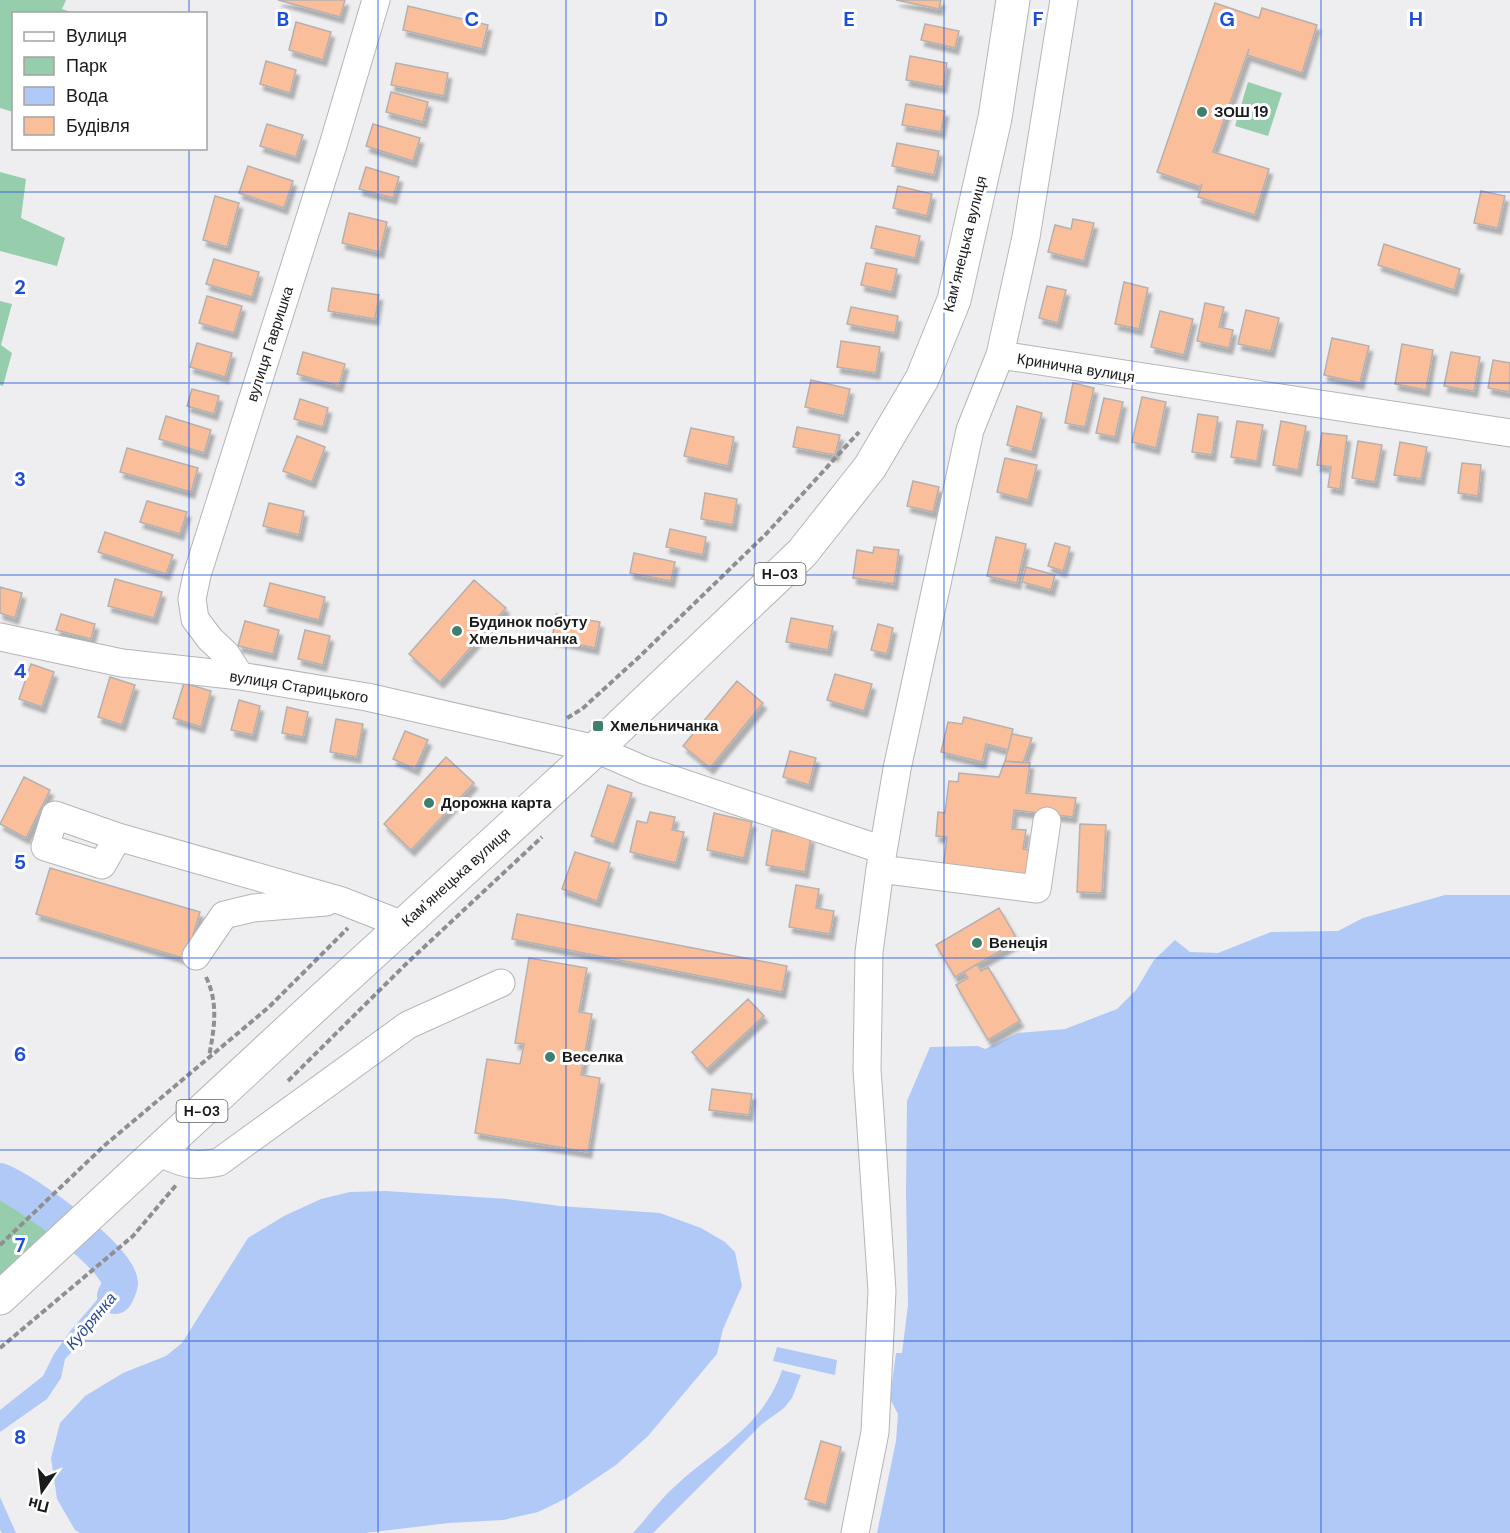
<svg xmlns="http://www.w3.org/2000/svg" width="1510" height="1533" viewBox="0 0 1510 1533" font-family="'DM Sans',sans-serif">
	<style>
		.green { fill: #96cdad }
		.water { fill: #b1c9f6 }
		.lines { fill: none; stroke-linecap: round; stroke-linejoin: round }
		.river { stroke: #b1c9f6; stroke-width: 36 }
		.building { fill: #fbbe9a; stroke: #b4b1b0; stroke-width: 1.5; filter: url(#shadow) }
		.minor-casing { stroke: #b5b5b7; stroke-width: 29 }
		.major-casing { stroke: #b5b5b7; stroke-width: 35 }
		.path { stroke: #8f8f91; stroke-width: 4; stroke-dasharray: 6 3; stroke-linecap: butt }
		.minor { stroke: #fff; stroke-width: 27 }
		.major { stroke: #fff; stroke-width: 33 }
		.grid { fill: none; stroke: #1d4ed8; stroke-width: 1.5; stroke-opacity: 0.55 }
		.poi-dot { fill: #3f7f6e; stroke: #fff; stroke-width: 2 }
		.labels { text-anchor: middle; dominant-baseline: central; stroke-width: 6; stroke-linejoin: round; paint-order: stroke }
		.shield { fill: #fff; stroke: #5f5f5f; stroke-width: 1.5 }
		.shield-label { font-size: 14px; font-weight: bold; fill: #1a1a1b }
		.poi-label { font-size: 15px; font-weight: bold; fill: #1a1a1b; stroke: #fff; text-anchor: start }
		.street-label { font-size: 15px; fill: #1a1a1b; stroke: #fff }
		.water-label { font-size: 16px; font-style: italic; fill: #2a4b8d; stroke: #fff }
		.grid-label { font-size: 20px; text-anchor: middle; font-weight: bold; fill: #1d4ed8; stroke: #fff; stroke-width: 6; stroke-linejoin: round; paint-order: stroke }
	</style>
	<defs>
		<filter id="shadow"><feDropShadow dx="3.5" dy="6" stdDeviation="1.5" flood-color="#0004"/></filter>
	</defs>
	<rect width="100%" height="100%" fill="#eeeef0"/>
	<path class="green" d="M 0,0 L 66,0 L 62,9 L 74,13 L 14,14 L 13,112 L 0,108 Z
		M 1248,82 L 1282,93 L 1268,136 L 1235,126 Z
		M 0,172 L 26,179 L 21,218 L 65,238 L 57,266 L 0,251 Z
		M 0,301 L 12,304 L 1,345 L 12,353 L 3,386 L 0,385 Z
		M 0,1191 C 22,1196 42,1215 60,1228 L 0,1284 Z"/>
	<path class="water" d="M 1445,895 L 1510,895 L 1510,1533 L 877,1533 L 896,1441 L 898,1414 L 890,1399 L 896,1353 L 902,1353 L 908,1305 L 906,1193 L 907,1101 L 930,1047 L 978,1046 L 985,1049 L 1018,1033 L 1065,1029 L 1117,1009 L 1136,990 L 1154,960 L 1175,940 L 1190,952 L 1218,953 L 1271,932 L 1338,931 L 1363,918 Z
		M 0,1171 L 32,1188 L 55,1205 L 101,1246 L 93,1253 C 68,1234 29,1198 0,1191 Z
		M 386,1191 L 507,1199 L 560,1206 L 660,1213 L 701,1228 L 725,1242 L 735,1252 L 742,1286 L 723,1329 L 717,1354 L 648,1436 L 616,1465 L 567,1498 L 538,1512 L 503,1520 L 449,1523 L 365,1533 L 80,1533 L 75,1530 L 57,1499 L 51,1458 L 60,1423 L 85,1396 L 123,1373 L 166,1356 L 182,1343 L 248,1238 L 284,1216 L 321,1199 L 350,1192 Z
		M 105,1249 L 130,1271 L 133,1282 L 125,1296 L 65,1359 L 61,1378 L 47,1399 L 0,1432 L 0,1410 L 43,1376 L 54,1354 L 71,1330 L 109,1286 L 111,1277 L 96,1257 Z
		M 777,1347 L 837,1360 L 835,1375 L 773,1361 Z
		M 782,1370 L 801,1375 L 792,1398 L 784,1408 L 762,1424 L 653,1533 L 633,1533 C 646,1519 659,1501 673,1488 C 714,1449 763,1428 782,1370 Z
		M 0,1497 L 16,1533 L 2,1533 L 0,1530 Z"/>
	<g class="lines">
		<path class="river" d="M 0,1181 C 24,1190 119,1257 120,1283 C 120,1287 117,1292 115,1296"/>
	</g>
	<path class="building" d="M 278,0 L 345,0 L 340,17 Z
		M 896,0 L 941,0 L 939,9 Z
		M 1215,3 L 1259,18 L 1262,8 L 1317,25 L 1302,73 L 1247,55 L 1249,49 L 1213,152 L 1269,169 L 1255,215 L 1198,197 L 1202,184 L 1201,187 L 1157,172 Z
		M 408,6 L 488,25 L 482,49 L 403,30 Z
		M 296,22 L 331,32 L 323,60 L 289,50 Z
		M 925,24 L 959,31 L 955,48 L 921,40 Z
		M 910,56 L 947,63 L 943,87 L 906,80 Z
		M 266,61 L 296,70 L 290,93 L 260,84 Z
		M 396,63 L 448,73 L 444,96 L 391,85 Z
		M 391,92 L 428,102 L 423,122 L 386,112 Z
		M 906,104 L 945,111 L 941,132 L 902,125 Z
		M 267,124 L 303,135 L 296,157 L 260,146 Z
		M 373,124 L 420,138 L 413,161 L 366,146 Z
		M 897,143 L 939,151 L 934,175 L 892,166 Z
		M 248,166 L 293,181 L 284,208 L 239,193 Z
		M 366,167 L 399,177 L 393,198 L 359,189 Z
		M 898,186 L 932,194 L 927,216 L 893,208 Z
		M 1481,191 L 1505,196 L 1498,228 L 1474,223 Z
		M 215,196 L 239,203 L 227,247 L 203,240 Z
		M 349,213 L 387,222 L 380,252 L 342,243 Z
		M 1073,219 L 1094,223 L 1084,261 L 1048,252 L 1055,225 L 1071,229 Z
		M 876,226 L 920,236 L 915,258 L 871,248 Z
		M 1384,244 L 1460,269 L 1454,290 L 1378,265 Z
		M 214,259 L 259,272 L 252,297 L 206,284 Z
		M 866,263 L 897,269 L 892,292 L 861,285 Z
		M 1124,282 L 1148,288 L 1139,329 L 1115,324 Z
		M 1047,286 L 1066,290 L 1058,323 L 1039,318 Z
		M 332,288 L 379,295 L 375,319 L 328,311 Z
		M 207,296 L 242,306 L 234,333 L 199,323 Z
		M 1205,303 L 1224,307 L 1219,327 L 1233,330 L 1229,348 L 1197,341 Z
		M 851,307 L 898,316 L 895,333 L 847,324 Z
		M 1246,310 L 1279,318 L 1271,351 L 1238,344 Z
		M 1160,311 L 1193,319 L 1184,355 L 1151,347 Z
		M 1332,338 L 1369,346 L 1360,383 L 1324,375 Z
		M 841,341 L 880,347 L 876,373 L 837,367 Z
		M 197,343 L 232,353 L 225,377 L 190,367 Z
		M 1402,344 L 1433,350 L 1426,390 L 1395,384 Z
		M 303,352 L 345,364 L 339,386 L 297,374 Z
		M 1451,352 L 1480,357 L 1474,391 L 1444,386 Z
		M 1493,360 L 1510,363 L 1510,392 L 1488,388 Z
		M 811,380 L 850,389 L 844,416 L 805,407 Z
		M 1073,383 L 1094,388 L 1085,427 L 1065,423 Z
		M 192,389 L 219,396 L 214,414 L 187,406 Z
		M 1142,397 L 1166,402 L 1156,448 L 1132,442 Z
		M 1104,398 L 1123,402 L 1115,437 L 1096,433 Z
		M 300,399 L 328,408 L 323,427 L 294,419 Z
		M 1017,406 L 1042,413 L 1032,452 L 1007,445 Z
		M 1198,414 L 1218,417 L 1212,455 L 1192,452 Z
		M 166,416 L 211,430 L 204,453 L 159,439 Z
		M 1237,421 L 1263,425 L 1257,461 L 1231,457 Z
		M 1281,421 L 1306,426 L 1298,470 L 1273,465 Z
		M 797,427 L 840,435 L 835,455 L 793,447 Z
		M 691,428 L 734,437 L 728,466 L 684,456 Z
		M 1322,433 L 1347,436 L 1340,489 L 1328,487 L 1331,467 L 1317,465 Z
		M 297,436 L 325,447 L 312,482 L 283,471 Z
		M 1358,441 L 1382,445 L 1375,482 L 1352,478 Z
		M 1400,442 L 1427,447 L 1421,479 L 1394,475 Z
		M 127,448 L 198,468 L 191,492 L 120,472 Z
		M 1005,458 L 1037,465 L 1028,500 L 997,492 Z
		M 1462,463 L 1481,465 L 1478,496 L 1458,493 Z
		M 913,481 L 939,487 L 933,512 L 907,506 Z
		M 705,493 L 737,499 L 733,525 L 701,519 Z
		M 147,501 L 187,512 L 180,534 L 140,522 Z
		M 269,503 L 304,511 L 299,535 L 263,526 Z
		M 670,529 L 706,537 L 703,555 L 666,547 Z
		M 105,532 L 173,555 L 166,574 L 98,552 Z
		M 996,537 L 1026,544 L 1017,583 L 987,576 Z
		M 1055,543 L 1070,547 L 1063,571 L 1048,566 Z
		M 874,547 L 899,550 L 894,584 L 853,578 L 857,550 L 873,553 Z
		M 634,553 L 675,562 L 671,581 L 630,573 Z
		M 1026,567 L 1055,575 L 1051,590 L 1022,582 Z
		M 115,579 L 162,592 L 154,618 L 108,606 Z
		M 474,580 L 506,608 L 440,682 L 409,654 Z
		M 270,583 L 325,597 L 319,620 L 264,606 Z
		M 0,587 L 22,593 L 15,618 L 0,613 Z
		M 61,614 L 95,624 L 91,639 L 56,630 Z
		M 556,614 L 600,622 L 595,648 L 552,639 Z
		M 791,618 L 833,626 L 828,650 L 786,642 Z
		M 245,621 L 279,630 L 273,654 L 238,646 Z
		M 878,624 L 893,628 L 887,654 L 871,650 Z
		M 305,630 L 330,636 L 323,665 L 298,659 Z
		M 31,664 L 54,672 L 42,707 L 19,699 Z
		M 835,674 L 872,684 L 864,711 L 827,700 Z
		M 110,677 L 135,685 L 122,725 L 98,717 Z
		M 737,681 L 763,703 L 710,768 L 683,746 Z
		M 184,683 L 211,691 L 201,727 L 173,718 Z
		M 239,700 L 260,706 L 253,735 L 231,730 Z
		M 287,707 L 308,712 L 303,737 L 282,733 Z
		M 964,717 L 1013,729 L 1008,750 L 986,744 L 982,762 L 941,752 L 948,722 L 962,724 Z
		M 336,719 L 363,724 L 357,757 L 330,752 Z
		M 405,731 L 428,740 L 415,769 L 393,759 Z
		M 1012,734 L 1032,738 L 1023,763 L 1005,761 Z
		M 790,751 L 816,758 L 809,785 L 783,777 Z
		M 446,757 L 474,783 L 411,850 L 384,824 Z
		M 1005,761 L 1030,763 L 1026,793 L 1076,798 L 1073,817 L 1014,810 L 1012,829 L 1026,830 L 1023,849 L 1030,850 L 1027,879 L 943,869 L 947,837 L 936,836 L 938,812 L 945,813 L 949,781 L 958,782 L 959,773 L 999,777 Z
		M 24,777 L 50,790 L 26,838 L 0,824 Z
		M 608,785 L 632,793 L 614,844 L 591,836 Z
		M 650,812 L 675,817 L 672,830 L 684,832 L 676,863 L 630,852 L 637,821 L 647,823 Z
		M 714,813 L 752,822 L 744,858 L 707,850 Z
		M 1080,824 L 1106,825 L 1102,893 L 1077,892 Z
		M 772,830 L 811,837 L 805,872 L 766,865 Z
		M 575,852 L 610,863 L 597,901 L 562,889 Z
		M 50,868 L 200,912 L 186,959 L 36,914 Z
		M 796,885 L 819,889 L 816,908 L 834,911 L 830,934 L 789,927 Z
		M 999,908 L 1018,941 L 955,977 L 936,945 Z
		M 517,914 L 787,966 L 782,992 L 512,939 Z
		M 529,958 L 587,968 L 579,1012 L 592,1014 L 581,1075 L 600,1078 L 588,1152 L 475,1133 L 487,1059 L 520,1064 L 524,1044 L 515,1043 Z
		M 977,964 L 981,971 L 988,967 L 1020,1021 L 988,1040 L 956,985 L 968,978 L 964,972 Z
		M 748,999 L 764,1016 L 707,1069 L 692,1052 Z
		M 712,1089 L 752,1094 L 749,1115 L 709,1110 Z
		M 821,1441 L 841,1447 L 826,1505 L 805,1499 Z"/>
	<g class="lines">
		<defs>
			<path id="minor" d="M 1064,0 L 1026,237 L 1000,355 L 1510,433
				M 0,637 L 122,663 L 240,676 L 367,697 L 596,749 L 644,770 L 883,850
				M 240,676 L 226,654 L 210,639 L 195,619 L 192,599 L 197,575 L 333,145 L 376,0
				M 118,837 L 102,865 L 45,847 L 55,815 L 118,837 L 342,901 L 403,925
				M 880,869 L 1037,889 L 1047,821
				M 196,956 L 224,915 L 253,908 L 326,902
				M 157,1152 C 184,1163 190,1168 219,1162 L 408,1025 L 501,983
				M 855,1533 L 875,1432 L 882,1291 L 867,1069 L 869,952 L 880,869 L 897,769 L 970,430 L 1000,355"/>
			<path id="major" d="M 0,1298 L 316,1005 L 596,749 L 802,553 L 870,467 L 922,379 L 954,300 L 995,118 L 1013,0"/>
		</defs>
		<use href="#minor" class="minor-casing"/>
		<use href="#major" class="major-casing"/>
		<path class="path" d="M 567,718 L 582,709 L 638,658 L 767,533 L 859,432
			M 206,977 C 219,1004 214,1029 209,1057
			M 288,1081 L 406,964 L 542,837
			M 0,1245 L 105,1145 L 269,1007 L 348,928
			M 0,1348 L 133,1236 L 177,1184"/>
		<use href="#minor" class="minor"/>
		<use href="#major" class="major"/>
	</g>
	<path class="grid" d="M 189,0 L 189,14M 378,0 L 378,1533M 566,0 L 566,1533M 755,0 L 755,1533M 944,0 L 944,1533M 1132,0 L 1132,1533M 1321,0 L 1321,1533M 189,148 L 189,1533M 0,192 L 1510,192M 0,383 L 1510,383M 0,575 L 1510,575M 0,766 L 1510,766M 0,958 L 1510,958M 0,1150 L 1510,1150M 0,1341 L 1510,1341"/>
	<g class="poi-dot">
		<circle cx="1202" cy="112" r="6"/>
		<circle cx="457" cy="631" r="6"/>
		<rect x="592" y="720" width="12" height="12" rx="3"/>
		<circle cx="429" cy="803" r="6"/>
		<circle cx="977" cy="943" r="6"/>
		<circle cx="550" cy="1057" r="6"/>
	</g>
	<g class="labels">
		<g class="shield">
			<rect x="754.5" y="563" width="51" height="22" rx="4.5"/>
			<rect x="176.5" y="1100" width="51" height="22" rx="4.5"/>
		</g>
		<g class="shield-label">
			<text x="780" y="574">Н-03</text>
			<text x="202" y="1111">Н-03</text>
		</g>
		<g class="poi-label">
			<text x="1214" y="112">ЗОШ 19</text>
			<text x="469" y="622">Будинок побуту<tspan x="469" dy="17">Хмельничанка</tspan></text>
			<text x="610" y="726">Хмельничанка</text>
			<text x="441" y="803">Дорожна карта</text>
			<text x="989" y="943">Венеція</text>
			<text x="562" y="1057">Веселка</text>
		</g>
		<g class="street-label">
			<text transform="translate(965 244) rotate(-76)">Камʼянецька вулиця</text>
			<text transform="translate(270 344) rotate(-72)">вулиця Гавришка</text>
			<text transform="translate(1076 368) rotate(9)">Кринична вулиця</text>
			<text transform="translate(299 687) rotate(9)">вулиця Старицького</text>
			<text transform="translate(456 877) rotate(-42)">Камʼянецька вулиця</text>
		</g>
		<g class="water-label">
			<text transform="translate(91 1321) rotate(-50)">Кудрянка</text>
		</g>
	</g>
	<g class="grid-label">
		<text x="283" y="26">B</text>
		<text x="472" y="26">C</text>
		<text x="661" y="26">D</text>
		<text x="849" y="26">E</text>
		<text x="1038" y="26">F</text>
		<text x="1227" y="26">G</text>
		<text x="1416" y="26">H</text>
		<text x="20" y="294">2</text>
		<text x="20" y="486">3</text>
		<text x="20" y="678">4</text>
		<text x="20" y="869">5</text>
		<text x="20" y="1061">6</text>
		<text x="20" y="1252">7</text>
		<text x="20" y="1444">8</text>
	</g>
	<rect x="12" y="12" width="195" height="138" fill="#ffffff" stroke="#a3a3a4" stroke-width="1.5"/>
	<rect x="24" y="32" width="30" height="9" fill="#ffffff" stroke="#a3a3a4" stroke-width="1.5"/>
	<text x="66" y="42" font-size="18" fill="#1a1a1b">Вулиця</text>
	<rect x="24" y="57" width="30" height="18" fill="#96cdad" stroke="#a3a3a4" stroke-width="1.5"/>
	<text x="66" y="72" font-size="18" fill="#1a1a1b">Парк</text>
	<rect x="24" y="87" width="30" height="18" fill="#b1c9f6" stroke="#a3a3a4" stroke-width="1.5"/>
	<text x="66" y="102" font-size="18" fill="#1a1a1b">Вода</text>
	<rect x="24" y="117" width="30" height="18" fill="#fbbe9a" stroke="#a3a3a4" stroke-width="1.5"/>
	<text x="66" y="132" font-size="18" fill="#1a1a1b">Будівля</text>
	<g transform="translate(42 1491) rotate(194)" stroke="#ffffff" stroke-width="4.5" paint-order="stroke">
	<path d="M0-4.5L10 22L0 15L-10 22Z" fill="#1a1a1b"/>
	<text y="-9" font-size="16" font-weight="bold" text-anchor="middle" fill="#1a1a1b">Пн</text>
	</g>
</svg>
